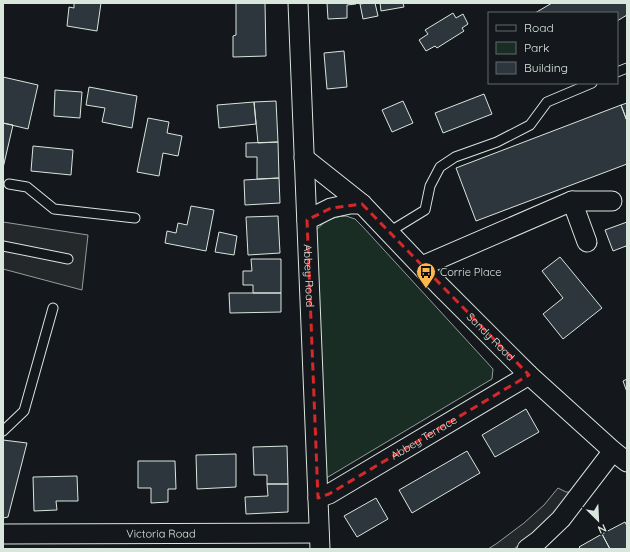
<svg xmlns="http://www.w3.org/2000/svg" width="630" height="552" viewBox="0 0 630 552" font-family="Quicksand,sans-serif">
	<style>
		.green { fill: #1a2d24; stroke: #939e99 }
		.parking { fill: #24282b; stroke: #939e99 }
		.building { fill: #2c363c; stroke: #d8e6dc }
		.lines { fill: none; stroke-linecap: round; stroke-linejoin: round }
		.lane-casing { stroke: #d8e6dc; stroke-width: 11 }
		.street-casing { stroke: #d8e6dc; stroke-width: 21 }
		.lane { stroke: #14181c; stroke-width: 9 }
		.street { stroke: #14181c; stroke-width: 19 }
		.marked { fill: none; stroke: #d62828; stroke-width: 3; stroke-dasharray: 8 5; stroke-linejoin: round }
		.labels { text-anchor: middle; dominant-baseline: central; stroke-width: 3; stroke-linejoin: round; paint-order: stroke }
		.poi-label { font-size: 11px; fill: #d8e6dc; stroke: #14181c; text-anchor: start }
		.street-label { font-size: 11px; fill: #d8e6dc; stroke: #14181c }
	</style>
	<rect width="100%" height="100%" fill="#14181c"/>
	<path class="green" d="M 346,216 L 355,219 L 363,227 L 493,369 L 492,379 L 323,480 L 312,235 C 323,222 329,217 346,216 Z"/>
	<path class="parking" d="M 3,222 L 88,235 L 82,290 L 3,269 Z
		M 558,488 L 566,492 L 571,492 L 564,504 L 532,535 L 514,549 L 488,549 L 496,544 L 524,523 L 544,505 Z"/>
	<path class="building" d="M 74,3 L 101,3 L 97,31 L 67,26 L 69,7 L 74,8 Z
		M 236,3 L 265,3 L 266,56 L 233,57 L 233,36 L 236,35 Z
		M 327,3 L 356,3 L 356,4 L 347,5 L 347,18 L 328,19 Z
		M 367,3 L 375,3 L 378,16 L 363,19 L 360,4 Z
		M 380,3 L 403,3 L 404,7 L 381,11 Z
		M 552,3 L 627,3 L 627,15 L 617,21 L 617,13 L 535,13 Z
		M 453,13 L 456,18 L 463,14 L 468,24 L 462,28 L 464,31 L 437,48 L 435,46 L 426,51 L 419,40 L 428,34 L 425,30 Z
		M 344,51 L 347,87 L 327,89 L 324,53 Z
		M 3,77 L 38,85 L 28,129 L 3,123 Z
		M 89,87 L 137,96 L 132,128 L 102,122 L 105,108 L 86,105 Z
		M 55,90 L 82,92 L 80,118 L 54,116 Z
		M 484,94 L 492,114 L 443,133 L 435,113 Z
		M 276,101 L 278,142 L 258,143 L 254,102 Z
		M 403,101 L 413,123 L 392,132 L 382,110 Z
		M 254,102 L 256,124 L 219,128 L 217,105 Z
		M 627,103 L 627,121 L 621,105 Z
		M 621,105 L 627,121 L 627,164 L 476,221 L 456,168 Z
		M 148,118 L 169,122 L 167,133 L 182,136 L 178,156 L 163,153 L 159,176 L 137,172 Z
		M 3,123 L 13,125 L 3,168 Z
		M 278,142 L 279,178 L 257,179 L 257,157 L 246,157 L 246,143 Z
		M 33,146 L 73,150 L 71,175 L 31,171 Z
		M 279,178 L 280,203 L 245,205 L 244,180 Z
		M 191,206 L 214,210 L 206,251 L 165,243 L 167,231 L 176,233 L 178,223 L 187,225 Z
		M 278,216 L 280,253 L 248,255 L 246,217 Z
		M 627,222 L 627,249 L 626,246 L 613,251 L 605,230 Z
		M 219,232 L 237,236 L 234,255 L 215,252 Z
		M 560,257 L 602,308 L 563,339 L 543,314 L 563,298 L 542,271 Z
		M 251,259 L 281,259 L 281,293 L 253,293 L 253,285 L 243,285 L 243,271 L 252,271 Z
		M 229,293 L 281,293 L 281,312 L 230,313 Z
		M 627,379 L 627,392 L 623,381 Z
		M 526,409 L 539,432 L 495,457 L 482,435 Z
		M 3,440 L 27,443 L 8,517 L 3,518 Z
		M 287,446 L 288,484 L 267,484 L 267,475 L 254,475 L 253,447 Z
		M 467,451 L 480,473 L 412,513 L 399,490 Z
		M 236,454 L 236,487 L 197,489 L 196,455 Z
		M 138,461 L 175,461 L 176,489 L 168,489 L 168,502 L 151,503 L 151,488 L 138,488 Z
		M 77,476 L 78,501 L 56,501 L 57,510 L 34,511 L 33,477 Z
		M 267,484 L 288,484 L 288,512 L 246,514 L 245,497 L 268,496 Z
		M 376,498 L 388,519 L 357,537 L 344,516 Z
		M 625,522 L 627,526 L 627,549 L 610,549 L 602,534 Z
		M 602,534 L 610,549 L 581,549 L 579,547 Z"/>
	<g class="lines">
		<defs>
			<path id="lane" d="M 617,72 L 627,68
				M 9,184 L 27,187 L 54,209 L 135,218
				M 389,232 L 425,210 L 430,186 L 440,167 L 455,157 L 497,142 L 530,125 L 547,102 L 592,83
				M 3,246 L 68,259
				M 3,431 L 24,411 L 53,308"/>
			<g id="street">
				<path id="s1" d="M 298,3 L 320,549"/>
				<path id="s2" d="M 304,158 L 362,204 L 439,285 L 529,375 L 613,451 L 627,462"/>
				<path d="M 572,201 L 587,242"/>
				<path d="M 307,220 L 331,208 L 350,204 L 362,204"/>
				<path d="M 422,266 L 572,201 L 612,201"/>
				<path id="s3" d="M 318,498 L 329,494 L 529,375"/>
				<path id="s4" d="M 3,534 L 319,533"/>
				<path d="M 527,549 L 538,541 L 561,519 L 613,451"/>
			</g>
		</defs>
		<use href="#lane" class="lane-casing"/>
		<use href="#street" class="street-casing"/>
		<use href="#lane" class="lane"/>
		<use href="#street" class="street"/>
	</g>
	<path class="marked" d="M 362,204 L 529,375 L 329,494 L 318,498 L 307,220 L 331,208 Z"/>
	<defs>
		<symbol id="bus-pin" viewBox="-11 -11 22 30"><path d="M0 17L-7.5 6A9.5 9.5 0 1 1 7.5 6Z" fill="#ffb74d" stroke="#14181c"/><path d="M-5-6H5V4H4V6H2V4H-2V6H-4V4H-5ZM-3.5-4V0h7V-4ZM-3.5 1.2v1.5H-2V1.2ZM2 1.2v1.5H3.5V1.2Z" fill="#111"/></symbol>
	</defs>
	<g fill-rule="evenodd">
		<use href="#bus-pin" x="415" y="261" width="22" height="30"/>
	</g>
	<g class="labels">
		<g class="poi-label">
			<text x="440" y="272">Corrie Place</text>
		</g>
		<g class="street-label">
			<text stroke="none"><textPath href="#s1" startOffset="273">Abbey Road</textPath></text>
			<text stroke="none"><textPath href="#s2" startOffset="259">Sandy Road</textPath></text>
			<text stroke="none"><textPath href="#s3" startOffset="122">Abbey Terrace</textPath></text>
			<text stroke="none"><textPath href="#s4" startOffset="158">Victoria Road</textPath></text>
		</g>
	</g>
	<rect width="630" height="552" fill="none" stroke="#d8e6dc" stroke-width="8"/>
	<rect x="488" y="12" width="130" height="72" fill="#14181c" stroke="#626a69"/>
	<rect x="496" y="25" width="20" height="6" fill="#14181c" stroke="#626a69"/>
	<text x="524" y="32" font-size="12" fill="#d8e6dc">Road</text>
	<rect x="496" y="42" width="20" height="12" fill="#1a2d24" stroke="#626a69"/>
	<text x="524" y="52" font-size="12" fill="#d8e6dc">Park</text>
	<rect x="496" y="62" width="20" height="12" fill="#2c363c" stroke="#626a69"/>
	<text x="524" y="72" font-size="12" fill="#d8e6dc">Building</text>
	<g transform="translate(598 520) rotate(156)" stroke="#14181c" stroke-width="3" paint-order="stroke">
	<path d="M0-3L7 15L0 10L-7 15Z" fill="#d8e6dc"/>
	<text y="-6" font-size="11" font-weight="bold" text-anchor="middle" fill="#d8e6dc">N</text>
	</g>
</svg>
